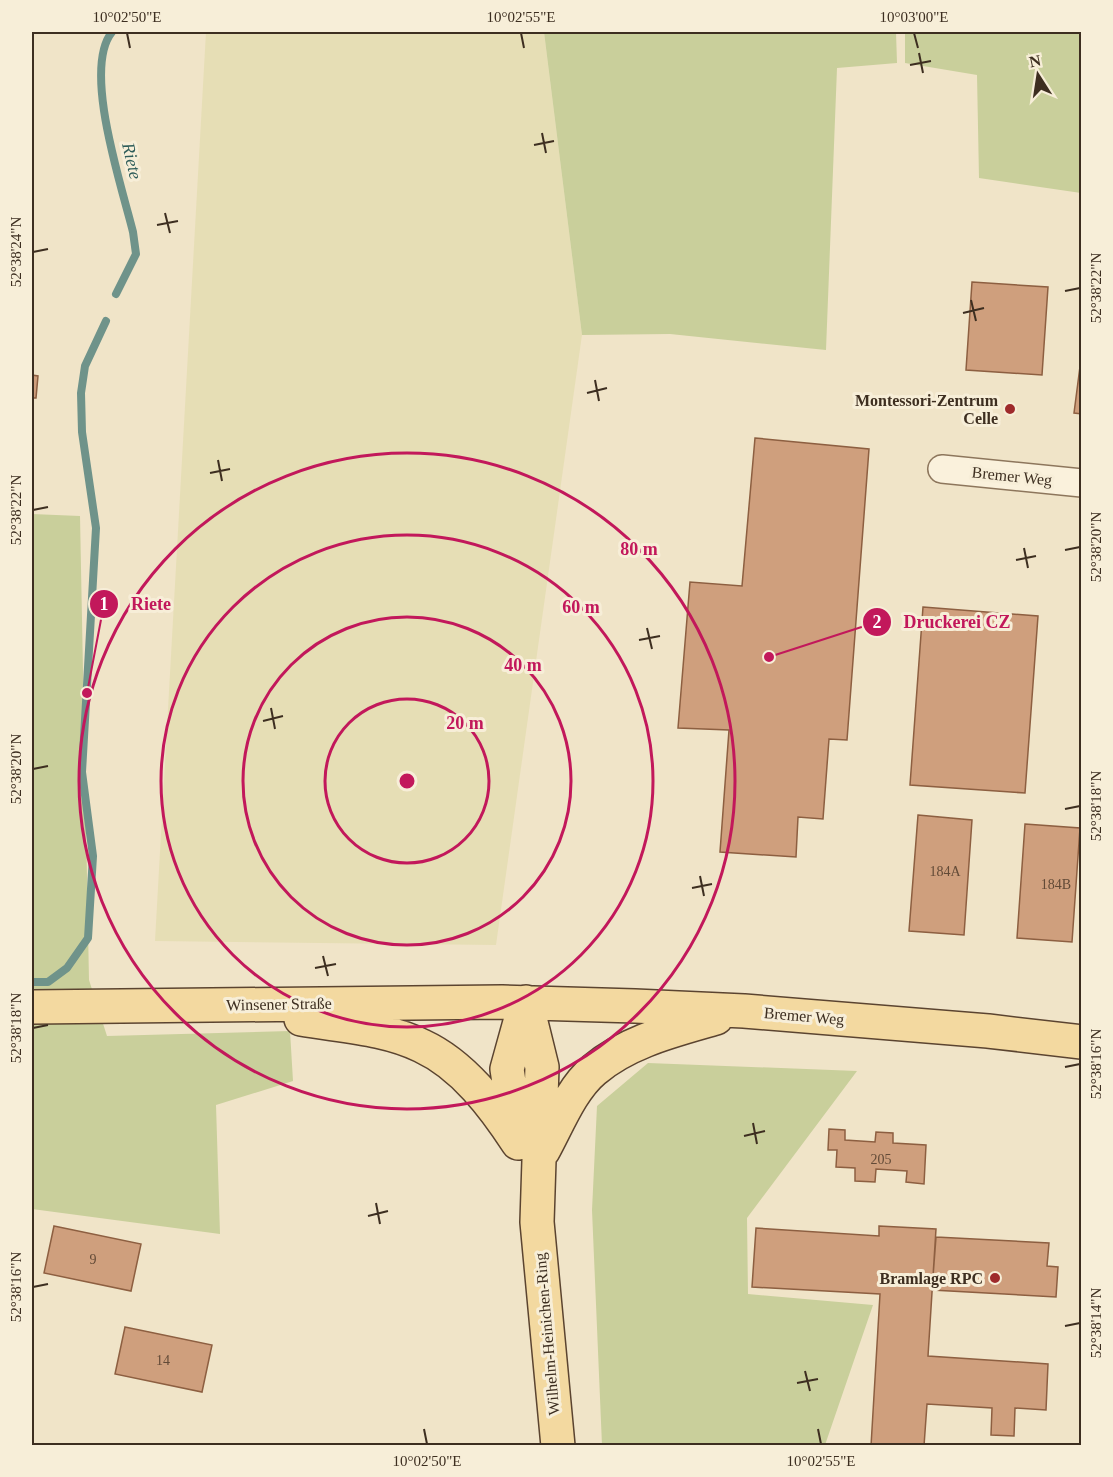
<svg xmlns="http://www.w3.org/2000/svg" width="1113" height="1477" viewBox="0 0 1113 1477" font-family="Georgia,serif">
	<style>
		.farmland { fill: #e6deb5 }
		.green { fill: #c9cf9b }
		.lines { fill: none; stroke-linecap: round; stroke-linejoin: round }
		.stream { stroke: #6f938a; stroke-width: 8 }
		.building { fill: #cf9f7d; stroke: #8d5f41; stroke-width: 1.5 }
		.minor-casing { stroke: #8d765c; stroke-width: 30 }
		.major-casing { stroke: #5b4430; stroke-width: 36 }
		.minor { stroke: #faf1dc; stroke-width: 27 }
		.major { stroke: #f3d9a0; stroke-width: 33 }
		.ticks { fill: none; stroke: #3d2e20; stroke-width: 2 }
		.ring { fill: none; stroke: #c2185b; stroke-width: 3 }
		.poi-dot { fill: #9e2a2b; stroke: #f7eed8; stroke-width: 2 }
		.labels { text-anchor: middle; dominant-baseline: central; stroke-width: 6; stroke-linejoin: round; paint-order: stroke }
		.number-label { font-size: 14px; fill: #624a37 }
		.poi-label { font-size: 16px; font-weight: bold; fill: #3d2e20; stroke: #f7eed8; text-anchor: end }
		.street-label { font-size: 16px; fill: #3d2e20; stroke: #f7eed8 }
		.water-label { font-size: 18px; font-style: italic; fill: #2f5d5a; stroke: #f7eed8 }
		.centre { fill: #c2185b; stroke: #f7eed8; stroke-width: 3 }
		.ring-label { font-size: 18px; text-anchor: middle; font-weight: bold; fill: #c2185b; stroke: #f7eed8; stroke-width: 6; stroke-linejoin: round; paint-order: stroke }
		.leader { fill: none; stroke: #c2185b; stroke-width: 2 }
		.callout-dot { fill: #c2185b; stroke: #f7eed8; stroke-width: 2 }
		.mark-label { font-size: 18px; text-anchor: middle; font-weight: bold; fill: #fff }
		.callout-label { font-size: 18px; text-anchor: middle; font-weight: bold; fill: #c2185b; stroke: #f7eed8; stroke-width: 6; stroke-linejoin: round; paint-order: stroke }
		.neatline { fill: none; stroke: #3d2e20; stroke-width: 2 }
		.ticks-label { font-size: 15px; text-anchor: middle; fill: #3d2e20 }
	</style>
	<rect width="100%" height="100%" fill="#f0e4c8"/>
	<path class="farmland" d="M 206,32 L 544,32 L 582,335 L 496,945 L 155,941 Z"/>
	<path class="green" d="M 544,32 L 896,32 L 897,63 L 837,68 L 826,350 L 670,334 L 582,335 Z
		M 905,32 L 1081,32 L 1081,193 L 979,178 L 977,75 L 905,63 Z
		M 32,514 L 80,516 L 89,980 L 107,1036 L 290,1031 L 293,1081 L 216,1105 L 220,1234 L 32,1209 Z
		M 648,1063 L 857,1071 L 747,1218 L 748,1294 L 873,1305 L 825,1445 L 602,1445 L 592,1210 L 597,1106 Z"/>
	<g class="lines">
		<path class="stream" d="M 112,32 C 82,69 122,187 133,232 L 136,254 L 116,294
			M 32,982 L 48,982 L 67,968 L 88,938 L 93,856 L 82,772 L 96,528 L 82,432 L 81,393 L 85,366 L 106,321"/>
	</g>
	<path class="building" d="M 972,282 L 1048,287 L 1042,375 L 966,370 Z
		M 1082,351 L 1082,414 L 1074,413 Z
		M 32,375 L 38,376 L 36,398 L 32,398 Z
		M 755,438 L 869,449 L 847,740 L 829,739 L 823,819 L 798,817 L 796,857 L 720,852 L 729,730 L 678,728 L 690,582 L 742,586 Z
		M 923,607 L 1038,616 L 1025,793 L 910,785 Z
		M 918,815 L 972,820 L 964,935 L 909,931 Z
		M 1025,824 L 1080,828 L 1072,942 L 1017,938 Z
		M 829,1129 L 845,1130 L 845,1140 L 875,1142 L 876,1132 L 893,1133 L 893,1143 L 926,1145 L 924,1184 L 906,1182 L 907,1171 L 876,1169 L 875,1182 L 855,1181 L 855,1168 L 836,1167 L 837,1150 L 828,1150 Z
		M 54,1226 L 141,1244 L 131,1291 L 44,1273 Z
		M 879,1226 L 936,1229 L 928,1356 L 1048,1364 L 1046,1410 L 1015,1408 L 1014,1436 L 991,1435 L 992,1408 L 927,1404 L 924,1446 L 871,1446 L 880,1294 L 752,1287 L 756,1228 L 879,1236 Z
		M 936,1237 L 1049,1243 L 1047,1266 L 1058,1267 L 1056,1297 L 932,1290 Z
		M 125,1327 L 212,1345 L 202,1392 L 115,1374 Z"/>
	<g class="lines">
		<defs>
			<path id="minor" d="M 942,469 L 1082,483"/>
			<path id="major" d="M 526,1002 L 542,1067 L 537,1222 L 558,1446
				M 32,1007 L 502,1002 L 635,1006 L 744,1011 L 988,1031 L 1082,1042
				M 301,1019 C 341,1026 386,1028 422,1046 C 463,1065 494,1106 518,1143
				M 517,1135 L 507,1069 L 525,1004
				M 543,1151 C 557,1126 571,1089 594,1070 C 628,1041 675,1030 716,1018"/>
		</defs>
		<use href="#minor" class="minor-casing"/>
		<use href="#major" class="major-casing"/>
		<use href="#minor" class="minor"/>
		<use href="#major" class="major"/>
	</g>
	<path class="ticks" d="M 127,33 L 130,48M 521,33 L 524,48M 914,33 L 918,48M 919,53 L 923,73M 910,65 L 931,61M 542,133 L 546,153M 534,145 L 554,141M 165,213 L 170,233M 157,225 L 178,221M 33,252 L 48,249M 1065,291 L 1080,288M 971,300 L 976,321M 963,313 L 984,308M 595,380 L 599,401M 587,393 L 607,388M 218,460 L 222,481M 210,473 L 230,469M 33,510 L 48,507M 1024,548 L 1028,568M 1065,550 L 1080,547M 1016,560 L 1036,556M 647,628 L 652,649M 639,640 L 660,636M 271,708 L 275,729M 263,721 L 283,716M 33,769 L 48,766M 1065,809 L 1080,806M 700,876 L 704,896M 692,888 L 712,884M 323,956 L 328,976M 315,968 L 336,964M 33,1028 L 48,1025M 1065,1067 L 1080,1064M 753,1123 L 757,1144M 744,1136 L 765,1131M 376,1203 L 380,1224M 368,1216 L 388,1211M 33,1287 L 48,1284M 1065,1326 L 1080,1323M 805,1371 L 810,1391M 797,1383 L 818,1379M 424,1429 L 427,1444M 818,1429 L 821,1444"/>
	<g class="ring">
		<circle cx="407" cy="781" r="82"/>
		<circle cx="407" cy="781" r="164"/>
		<circle cx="407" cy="781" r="246"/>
		<circle cx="407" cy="781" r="328"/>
	</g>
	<g class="poi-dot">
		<circle cx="1010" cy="409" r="6"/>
		<circle cx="995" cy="1278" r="6"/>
	</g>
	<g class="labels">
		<g class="number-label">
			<text x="945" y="871">184A</text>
			<text x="1056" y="884">184B</text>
			<text x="881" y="1159">205</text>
			<text x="93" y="1259">9</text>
			<text x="163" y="1360">14</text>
		</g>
		<g class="poi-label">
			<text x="998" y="400">Montessori-Zentrum<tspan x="998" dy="18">Celle</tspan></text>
			<text x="983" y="1278">Bramlage RPC</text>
		</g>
		<g class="street-label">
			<text transform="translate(1012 476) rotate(6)">Bremer Weg</text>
			<text transform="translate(279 1004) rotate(-1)">Winsener Straße</text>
			<text transform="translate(804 1016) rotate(5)">Bremer Weg</text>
			<text transform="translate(547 1334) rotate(-95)">Wilhelm-Heinichen-Ring</text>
		</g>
		<g class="water-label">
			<text transform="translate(132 161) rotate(77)">Riete</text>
		</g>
	</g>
	<circle cx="407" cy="781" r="9" class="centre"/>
	<g class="ring-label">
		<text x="639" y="555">80 m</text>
		<text x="581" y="613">60 m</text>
		<text x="523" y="671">40 m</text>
		<text x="465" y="729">20 m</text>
	</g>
	<path class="leader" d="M87 693L104 604M769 657L877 622"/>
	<g class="callout-dot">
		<circle cx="87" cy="693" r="6"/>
		<circle cx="769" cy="657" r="6"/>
		<circle cx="104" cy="604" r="15"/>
		<circle cx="877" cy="622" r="15"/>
	</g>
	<g class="mark-label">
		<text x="104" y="610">1</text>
		<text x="877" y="628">2</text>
	</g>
	<g class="callout-label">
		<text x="151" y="610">Riete</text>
		<text x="957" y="628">Druckerei CZ</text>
	</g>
	<rect width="1113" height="1477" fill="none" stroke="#f7eed8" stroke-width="66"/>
	<g transform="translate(1038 75) rotate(348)" stroke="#f7eed8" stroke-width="4.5" paint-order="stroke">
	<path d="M0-4.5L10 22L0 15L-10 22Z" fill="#3d2e20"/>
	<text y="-9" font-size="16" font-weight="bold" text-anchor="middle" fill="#3d2e20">N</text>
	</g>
	<rect x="33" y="33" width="1047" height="1411" class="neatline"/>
	<g class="ticks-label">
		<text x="127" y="22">10°02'50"E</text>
		<text x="521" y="22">10°02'55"E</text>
		<text x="914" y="22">10°03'00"E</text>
		<text transform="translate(16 252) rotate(-90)" y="5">52°38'24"N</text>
		<text transform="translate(1096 288) rotate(-90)" y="5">52°38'22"N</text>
		<text transform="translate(16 510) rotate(-90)" y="5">52°38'22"N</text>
		<text transform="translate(1096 547) rotate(-90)" y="5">52°38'20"N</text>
		<text transform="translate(16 769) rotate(-90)" y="5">52°38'20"N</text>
		<text transform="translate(1096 806) rotate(-90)" y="5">52°38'18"N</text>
		<text transform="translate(16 1028) rotate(-90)" y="5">52°38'18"N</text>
		<text transform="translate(1096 1064) rotate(-90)" y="5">52°38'16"N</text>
		<text transform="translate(16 1287) rotate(-90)" y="5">52°38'16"N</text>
		<text transform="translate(1096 1323) rotate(-90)" y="5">52°38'14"N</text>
		<text x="427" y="1466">10°02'50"E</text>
		<text x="821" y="1466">10°02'55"E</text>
	</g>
</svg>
